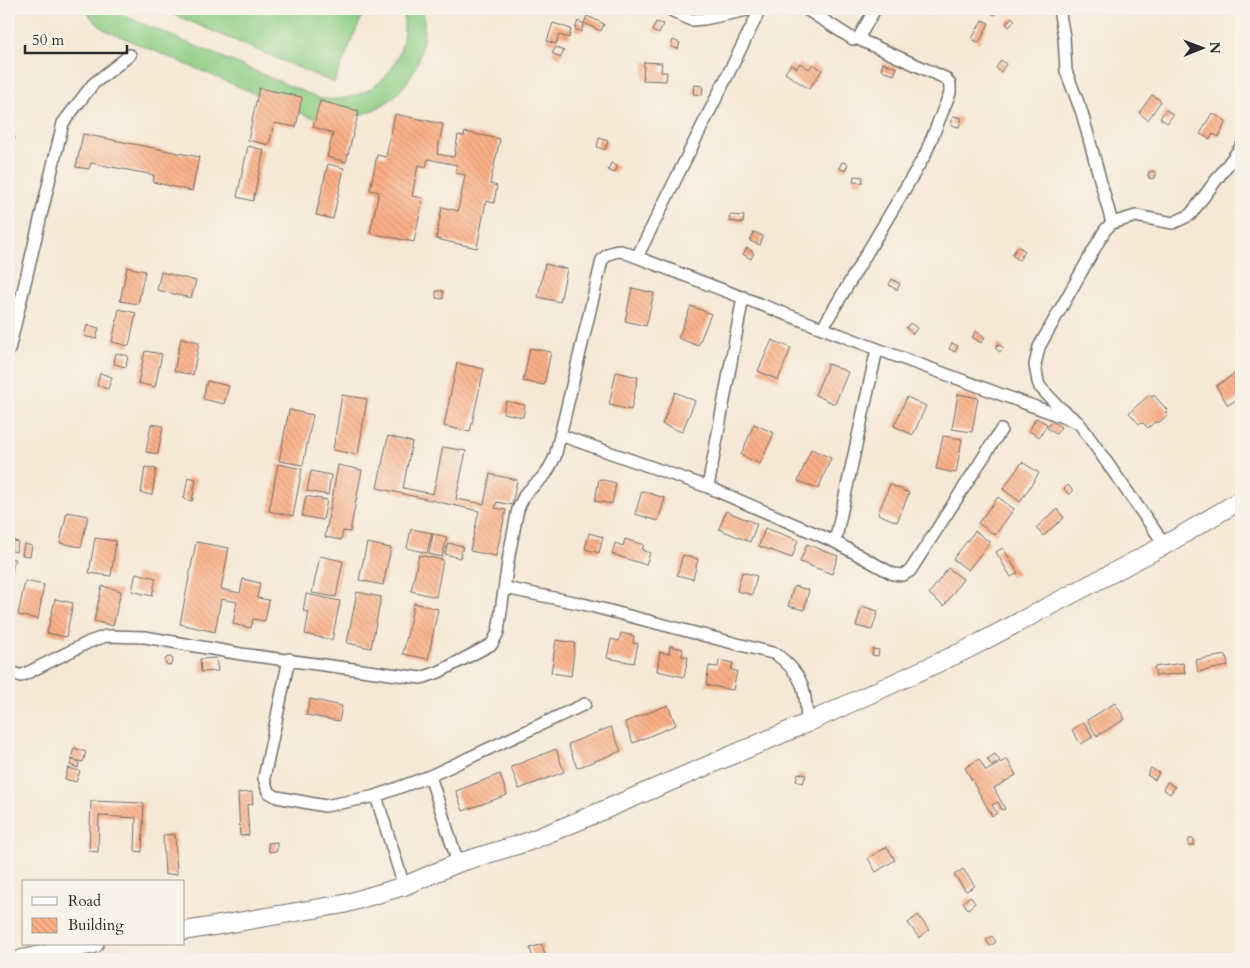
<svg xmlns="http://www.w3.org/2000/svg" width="1250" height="968" viewBox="0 0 1250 968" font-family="Cardo,serif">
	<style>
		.pitch { fill: #8ece85; stroke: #5c7c58 }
		.building { fill: url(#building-back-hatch) }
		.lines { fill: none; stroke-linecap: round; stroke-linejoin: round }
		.street-casing { stroke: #726d67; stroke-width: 14 }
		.primary-casing { stroke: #726d67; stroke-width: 20 }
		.street { stroke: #fff; stroke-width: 11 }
		.primary { stroke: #fff; stroke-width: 18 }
	</style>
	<defs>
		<pattern id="building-back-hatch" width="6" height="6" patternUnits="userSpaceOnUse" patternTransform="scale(1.25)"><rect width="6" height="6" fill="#faaf86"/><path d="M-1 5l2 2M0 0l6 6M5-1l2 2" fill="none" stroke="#d69774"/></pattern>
	</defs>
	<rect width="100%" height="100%" fill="#f7f3e8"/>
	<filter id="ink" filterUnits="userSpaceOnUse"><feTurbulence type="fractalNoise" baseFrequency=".02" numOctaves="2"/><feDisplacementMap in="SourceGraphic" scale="10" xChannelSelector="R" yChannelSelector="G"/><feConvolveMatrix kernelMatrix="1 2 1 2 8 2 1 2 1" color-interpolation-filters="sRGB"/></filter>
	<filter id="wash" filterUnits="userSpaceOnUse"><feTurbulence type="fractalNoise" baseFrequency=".0096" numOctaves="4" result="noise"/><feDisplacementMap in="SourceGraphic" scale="20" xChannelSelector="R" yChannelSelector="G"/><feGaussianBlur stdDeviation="1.12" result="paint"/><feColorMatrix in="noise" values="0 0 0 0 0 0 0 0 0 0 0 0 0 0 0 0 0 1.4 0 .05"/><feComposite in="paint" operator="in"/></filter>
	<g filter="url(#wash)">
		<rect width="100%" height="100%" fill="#f6e8d6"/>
		<path class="pitch" d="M 84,9 L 110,9 L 115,12 L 321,99 C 377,103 411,63 403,9 L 423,9 C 431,65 397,116 338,118 C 327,119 318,119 308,116 L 105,30 L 96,23 Z
			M 161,9 L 365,9 L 334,83 Z"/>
		<g id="blocks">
			<path class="building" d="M 988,9 L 998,9 L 995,15 L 987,11 Z
				M 587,16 L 604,24 L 601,31 L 584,23 Z
				M 1012,17 L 1015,21 L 1009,27 L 1006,23 Z
				M 982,20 L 989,23 L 979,43 L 972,39 Z
				M 578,21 L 584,24 L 581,32 L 575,29 Z
				M 656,22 L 663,24 L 659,34 L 652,31 Z
				M 553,23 L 571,29 L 569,38 L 559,35 L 556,44 L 547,41 Z
				M 673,40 L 680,43 L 678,49 L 671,47 Z
				M 556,47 L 564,51 L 560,58 L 552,53 Z
				M 1001,60 L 1006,64 L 1001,72 L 996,68 Z
				M 644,62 L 662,63 L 661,72 L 667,72 L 666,81 L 643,80 Z
				M 800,63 L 809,69 L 813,64 L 822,70 L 809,89 L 785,73 L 791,64 L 797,68 Z
				M 883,63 L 897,68 L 894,75 L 881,70 Z
				M 694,85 L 703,86 L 702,95 L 693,94 Z
				M 259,88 L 302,97 L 296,127 L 274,123 L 269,145 L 248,140 Z
				M 1152,95 L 1161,101 L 1148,120 L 1139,113 Z
				M 320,101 L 359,111 L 346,162 L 327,157 L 333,133 L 313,127 Z
				M 1166,110 L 1173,115 L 1167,123 L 1160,118 Z
				M 1212,113 L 1226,121 L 1219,137 L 1213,134 L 1210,139 L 1200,134 Z
				M 395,114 L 443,124 L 437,154 L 454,157 L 458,135 L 464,136 L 465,132 L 500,139 L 490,184 L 497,186 L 494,203 L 486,201 L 477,248 L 436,239 L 442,207 L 458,211 L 465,175 L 455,173 L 457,165 L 428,159 L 426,167 L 418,165 L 412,196 L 423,198 L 414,242 L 370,233 L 379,192 L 370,190 L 377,155 L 386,157 Z
				M 953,116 L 962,118 L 959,127 L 951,125 Z
				M 83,134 L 199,157 L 192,191 L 153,182 L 154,175 L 91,163 L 89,169 L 76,167 Z
				M 9,136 L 15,137 L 12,146 L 9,146 Z
				M 599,138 L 608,141 L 605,150 L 597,147 Z
				M 248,146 L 264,150 L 253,201 L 237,197 Z
				M 842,162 L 848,164 L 845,171 L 839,168 Z
				M 611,163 L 618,167 L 614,173 L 608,170 Z
				M 328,164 L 344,168 L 333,219 L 316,215 Z
				M1148 175a4 4 0 1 1 8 0a4 4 0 1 1-8 0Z
				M 854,176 L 863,177 L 862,183 L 853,182 Z
				M 730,215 L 744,216 L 743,223 L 729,221 Z
				M 754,232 L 763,236 L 760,245 L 750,241 Z
				M 1018,246 L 1025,251 L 1019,260 L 1012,255 Z
				M 747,248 L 754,253 L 751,259 L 743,254 Z
				M 545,264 L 567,269 L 560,302 L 538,297 Z
				M 127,267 L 145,271 L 138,304 L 120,301 Z
				M 161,272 L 196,281 L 191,298 L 157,290 Z
				M 892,279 L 900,284 L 897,290 L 889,285 Z
				M 632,288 L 654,293 L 646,326 L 625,321 Z
				M 436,291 L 443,291 L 443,299 L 436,298 Z
				M 691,306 L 711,314 L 698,346 L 678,338 Z
				M 119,309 L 136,313 L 129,346 L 112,342 Z
				M 910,323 L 917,328 L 913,334 L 906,328 Z
				M 87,325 L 99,328 L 96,339 L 84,336 Z
				M 1236,325 L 1241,326 L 1241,332 L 1235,331 Z
				M 976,331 L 985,337 L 981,343 L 972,337 Z
				M 181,338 L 199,342 L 193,375 L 174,371 Z
				M 772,340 L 791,348 L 778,380 L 758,371 Z
				M 952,343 L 958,346 L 955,352 L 949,349 Z
				M 998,344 L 1004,348 L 1000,352 L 995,348 Z
				M 530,348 L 551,352 L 544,385 L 523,381 Z
				M 145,351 L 162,354 L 155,387 L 138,383 Z
				M 116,353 L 128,356 L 126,367 L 114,364 Z
				M 457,363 L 484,369 L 470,432 L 444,426 Z
				M 828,364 L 848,372 L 835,404 L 815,395 Z
				M 616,372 L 638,377 L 631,410 L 609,405 Z
				M 1237,372 L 1241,379 L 1241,392 L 1239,393 L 1241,397 L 1228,405 L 1216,386 Z
				M 100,373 L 112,377 L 108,389 L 97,385 Z
				M 207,381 L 229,386 L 224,404 L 203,399 Z
				M 675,392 L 695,401 L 682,432 L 662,424 Z
				M 958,394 L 978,398 L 972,432 L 952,429 Z
				M 342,395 L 367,399 L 358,455 L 333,450 Z
				M 1149,395 L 1152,397 L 1154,395 L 1167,410 L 1165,412 L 1168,415 L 1158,423 L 1156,421 L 1148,428 L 1143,423 L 1139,424 L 1129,413 Z
				M 907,397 L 926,406 L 913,435 L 894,426 Z
				M 506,401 L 525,405 L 523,417 L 503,413 Z
				M 289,410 L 313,415 L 303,465 L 279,461 Z
				M 1036,418 L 1047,424 L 1040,437 L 1029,431 Z
				M 1052,421 L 1061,427 L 1056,434 L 1047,428 Z
				M 151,424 L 163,426 L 158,454 L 146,452 Z
				M 754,424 L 774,433 L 760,464 L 741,455 Z
				M 388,436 L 412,442 L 403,488 L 433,494 L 443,447 L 466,451 L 456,499 L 484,504 L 490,474 L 517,480 L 512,505 L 497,502 L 495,508 L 506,510 L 496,556 L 470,551 L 479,511 L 377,488 Z
				M 943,436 L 962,439 L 956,473 L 936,469 Z
				M 811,449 L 831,458 L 818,489 L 798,481 Z
				M 1022,462 L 1039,473 L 1020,502 L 1003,489 Z
				M 278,464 L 302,469 L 293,516 L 269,511 Z
				M 338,465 L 362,470 L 350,532 L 343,531 L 341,540 L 325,537 Z
				M 145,467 L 156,469 L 152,495 L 141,493 Z
				M 311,471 L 331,475 L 328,495 L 307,491 Z
				M 188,477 L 196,479 L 192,501 L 184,499 Z
				M 599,479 L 616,483 L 612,504 L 595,501 Z
				M 890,484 L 909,493 L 897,522 L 878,514 Z
				M 1068,485 L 1073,491 L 1069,495 L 1064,489 Z
				M 642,491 L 665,498 L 658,521 L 635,514 Z
				M 306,496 L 327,500 L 323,520 L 302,516 Z
				M 998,497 L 1014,509 L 995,535 L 978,523 Z
				M 1057,509 L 1064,518 L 1043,536 L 1036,528 Z
				M 726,511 L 757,524 L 750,542 L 719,529 Z
				M 67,512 L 88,516 L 81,547 L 60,543 Z
				M 765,528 L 798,540 L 792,558 L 759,546 Z
				M 411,529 L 432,533 L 427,553 L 407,548 Z
				M 975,531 L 990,542 L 968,570 L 953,559 Z
				M 589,533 L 603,537 L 599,553 L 585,549 Z
				M 433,534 L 447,537 L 442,557 L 429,554 Z
				M 95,538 L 116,541 L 111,576 L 89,573 Z
				M 9,539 L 18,542 L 16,552 L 9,550 Z
				M 625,539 L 644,545 L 642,550 L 650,553 L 646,565 L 612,554 L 615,543 L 623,546 Z
				M 196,542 L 229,548 L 221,589 L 240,593 L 243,579 L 260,583 L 257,598 L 269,600 L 265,621 L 253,619 L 251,628 L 233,624 L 237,602 L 221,599 L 215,632 L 180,624 Z
				M 367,543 L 391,548 L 383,585 L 359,580 Z
				M 448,543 L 463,546 L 460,558 L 445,554 Z
				M 24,544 L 32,546 L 30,556 L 22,555 Z
				M 807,544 L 838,556 L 832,574 L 800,562 Z
				M 1003,548 L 1018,573 L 1011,577 L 996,552 Z
				M 419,555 L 443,560 L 436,597 L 411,591 Z
				M 683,555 L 698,559 L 693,579 L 677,575 Z
				M 320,556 L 343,561 L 336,597 L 312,593 Z
				M 9,558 L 15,559 L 12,570 L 9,569 Z
				M 948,568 L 963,579 L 944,606 L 929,594 Z
				M 742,572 L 757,576 L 752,595 L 737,591 Z
				M 136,573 L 156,578 L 152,596 L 132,591 Z
				M 25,581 L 44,585 L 38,619 L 18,615 Z
				M 102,586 L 121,591 L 113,626 L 94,621 Z
				M 794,586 L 809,590 L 804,610 L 788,606 Z
				M 357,592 L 381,597 L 371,648 L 347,643 Z
				M 306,594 L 340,601 L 332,640 L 305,634 L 309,612 L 303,611 Z
				M 55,599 L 73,603 L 66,637 L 47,633 Z
				M 414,603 L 438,609 L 428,659 L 403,654 Z
				M 862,606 L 878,611 L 872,630 L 856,626 Z
				M 621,633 L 634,636 L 633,643 L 638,644 L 634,663 L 607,658 L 611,639 L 619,641 Z
				M 556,640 L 575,643 L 571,676 L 551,673 Z
				M 670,646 L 683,649 L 682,656 L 688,657 L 684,677 L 657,671 L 660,652 L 669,654 Z
				M 873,649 L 879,650 L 878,656 L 872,655 Z
				M 1226,655 L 1228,666 L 1198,672 L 1196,660 Z
				M165 661a4 4 0 1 1 8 0a4 4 0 1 1-8 0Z
				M 216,658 L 218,671 L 201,672 L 200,659 Z
				M 719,660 L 733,663 L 731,670 L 737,671 L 733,690 L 706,685 L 709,666 L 718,667 Z
				M 1183,663 L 1185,673 L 1156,676 L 1154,667 Z
				M 310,699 L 342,706 L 339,721 L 306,715 Z
				M 1115,703 L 1125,719 L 1097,736 L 1087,720 Z
				M 668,705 L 676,725 L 633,743 L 625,722 Z
				M 1084,722 L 1093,737 L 1081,744 L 1072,730 Z
				M 611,727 L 621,751 L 577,768 L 568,744 Z
				M 74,748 L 86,752 L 83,762 L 71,759 Z
				M 556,749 L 564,772 L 519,789 L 511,767 Z
				M 995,754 L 1000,761 L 992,766 L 987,759 Z
				M 979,759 L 986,771 L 1007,759 L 1016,775 L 994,788 L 1005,809 L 1002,810 L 998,802 L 992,805 L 997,813 L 992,816 L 965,768 Z
				M 72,760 L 79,762 L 78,768 L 70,765 Z
				M 68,768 L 80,771 L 76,782 L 65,779 Z
				M 1151,768 L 1159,773 L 1155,780 L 1147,775 Z
				M 798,773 L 806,775 L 803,783 L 796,781 Z
				M 500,774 L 507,795 L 463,811 L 456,791 Z
				M 1167,782 L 1175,787 L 1170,794 L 1163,789 Z
				M 252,792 L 253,804 L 247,805 L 249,835 L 240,836 L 238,793 Z
				M 91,801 L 144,803 L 142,852 L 135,851 L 136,818 L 99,816 L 98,852 L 89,851 Z
				M 1238,829 L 1241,829 L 1241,839 L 1238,839 Z
				M 175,834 L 177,874 L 165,875 L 163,835 Z
				M 1189,839 L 1194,839 L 1194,845 L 1188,846 Z
				M 277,842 L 277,851 L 269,852 L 268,843 Z
				M 887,847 L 895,860 L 876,872 L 868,858 Z
				M 963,869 L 975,886 L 966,891 L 954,875 Z
				M 970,896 L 975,903 L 968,909 L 963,902 Z
				M 918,915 L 929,930 L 919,938 L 908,923 Z
				M 992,936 L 996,942 L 990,946 L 986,940 Z
				M 542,944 L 546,959 L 533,959 L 530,948 Z"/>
		</g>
	</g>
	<g filter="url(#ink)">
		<use href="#blocks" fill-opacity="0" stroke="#726d67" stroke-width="1"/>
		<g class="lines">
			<defs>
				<path id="street" d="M 669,9 L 691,20 L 704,19 L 752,9
					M 806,9 L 853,39 L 858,39 L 875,9
					M 1059,9 L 1064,37 L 1066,71 L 1082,113 L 1112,223
					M 637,257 L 756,18 L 759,9
					M 823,327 L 925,155 L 950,93 L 950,84 L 945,78 L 858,39
					M 9,350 L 63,123 L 93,84 L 130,55
					M 560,435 L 708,487 L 835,542 L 893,574 L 903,575 L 910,571 L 1001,430
					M 708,487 L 743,297
					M 835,542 L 877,349
					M 1165,545 L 1079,423 L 1059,407 L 1040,387 L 1038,382 L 1035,365 L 1039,347 L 1105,230 L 1112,223 L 1136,216 L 1173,223 L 1190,215 L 1241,147
					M 505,588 L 583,604 L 776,654 C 804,675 806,690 807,723
					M 289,659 L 264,778 L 268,792 L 277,797 L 325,806 L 376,796 L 430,776 L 585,704
					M 9,671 L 21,676 L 89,642 L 106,636 L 145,637 L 241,654 L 421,678 L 439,672 L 492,644 L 498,632 L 509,555 L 518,509 L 525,494 L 546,474 L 555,457 L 602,260 C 608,254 612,251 621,251 L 877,349 L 1079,423
					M 430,776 L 458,863
					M 376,796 L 404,886"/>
				<path id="primary" d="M 184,931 L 344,904 L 404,886 L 458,863 L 527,842 L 576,822 L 807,723 L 966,650 L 1165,545 L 1241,500
					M 22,959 L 94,944"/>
			</defs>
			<use href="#street" class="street-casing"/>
			<use href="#primary" class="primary-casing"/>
			<use href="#street" class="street"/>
			<use href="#primary" class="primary"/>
		</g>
	</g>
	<rect width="1250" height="968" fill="none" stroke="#f7f3e8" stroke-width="30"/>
	<rect x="22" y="880" width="162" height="65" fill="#f7f3e8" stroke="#a5a39c"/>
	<rect x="32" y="897" width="25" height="8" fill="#ffffff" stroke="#a5a39c"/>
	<text x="68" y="906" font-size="15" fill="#2b2b2b">Road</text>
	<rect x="32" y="918" width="25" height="15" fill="url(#building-back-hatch)" stroke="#a5a39c"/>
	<text x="68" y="930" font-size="15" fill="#2b2b2b">Building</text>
	<g transform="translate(1202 48) rotate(89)" stroke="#f7f3e8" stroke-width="4" paint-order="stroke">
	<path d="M0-4L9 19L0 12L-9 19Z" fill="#2b2b2b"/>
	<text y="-8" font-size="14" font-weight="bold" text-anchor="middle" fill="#2b2b2b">N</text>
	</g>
	<path d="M25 45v8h102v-8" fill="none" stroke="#2b2b2b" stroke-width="2.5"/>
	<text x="32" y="45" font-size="15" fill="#2b2b2b" stroke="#f7f3e8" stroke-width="4" paint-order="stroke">50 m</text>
</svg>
